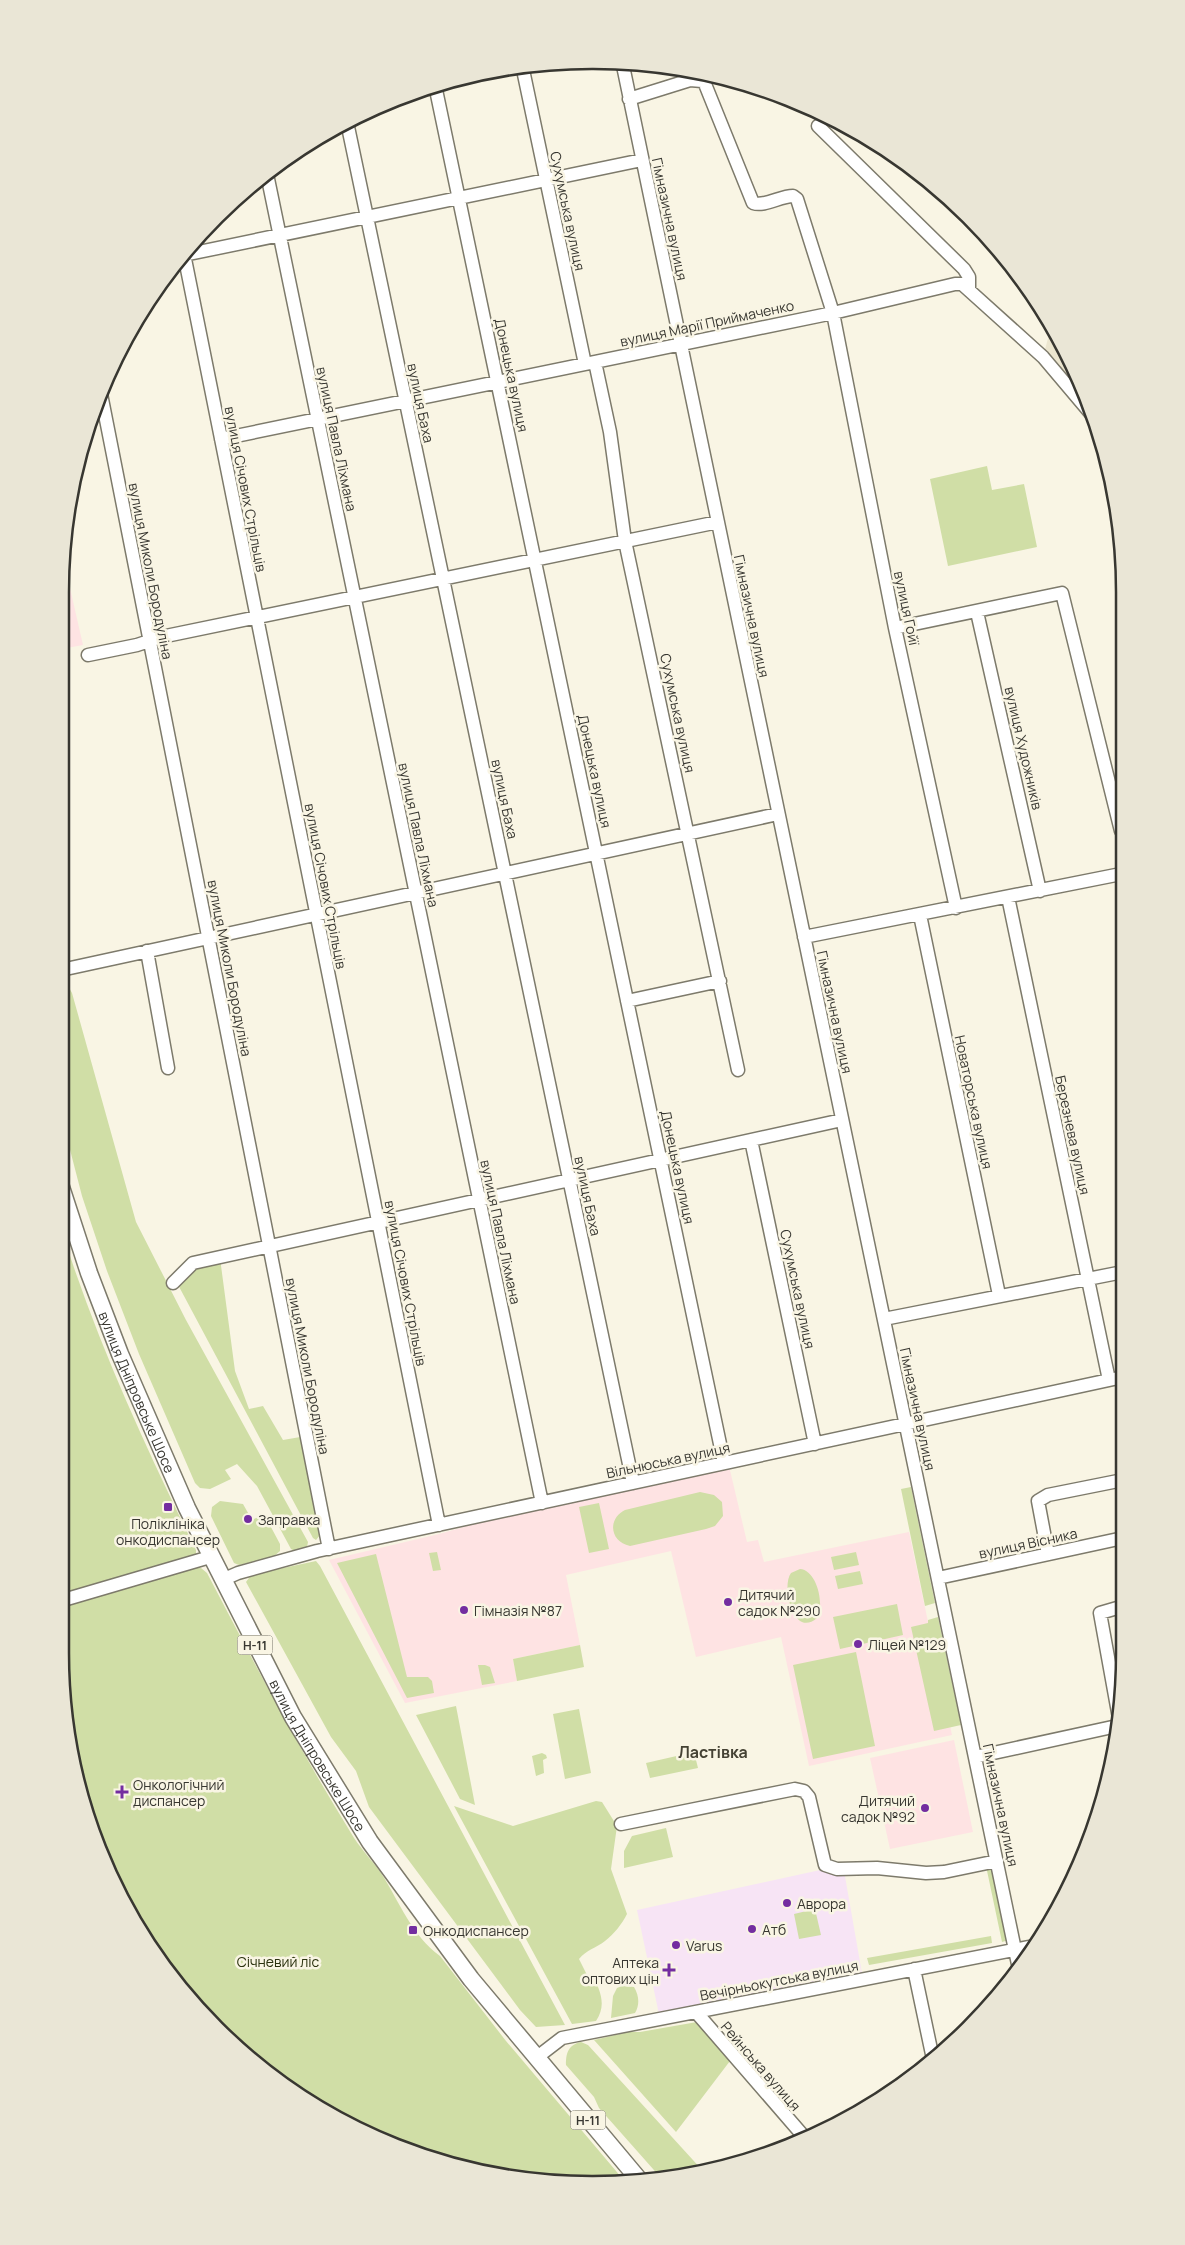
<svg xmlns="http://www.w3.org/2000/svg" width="1185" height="2245" viewBox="0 0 1185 2245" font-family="Manrope,sans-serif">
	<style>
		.commercial { fill: #f7e4f5 }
		.built { fill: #ece6cf }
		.education { fill: #fee3e3 }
		.green { fill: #d0dea6 }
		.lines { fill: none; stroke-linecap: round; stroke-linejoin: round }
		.minor-casing { stroke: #7d7a6b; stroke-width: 15 }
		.major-casing { stroke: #7d7a6b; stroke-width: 19 }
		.minor { stroke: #fff; stroke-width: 12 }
		.major { stroke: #fff; stroke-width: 16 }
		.poi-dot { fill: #732da0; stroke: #f9f5e4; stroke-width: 2 }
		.labels { text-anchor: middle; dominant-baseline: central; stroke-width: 5; stroke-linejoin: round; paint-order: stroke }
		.shield { fill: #f9f5e4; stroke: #727067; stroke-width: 1 }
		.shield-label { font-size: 12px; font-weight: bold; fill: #383731 }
		.street-label { font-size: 14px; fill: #383731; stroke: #f9f5e4 }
		.poi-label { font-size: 14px; fill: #383731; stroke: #f9f5e4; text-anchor: start }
		.park-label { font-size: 14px; fill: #2b320f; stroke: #f9f5e4 }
		.quarter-label { font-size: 16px; font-weight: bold; fill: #454234; stroke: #f9f5e4 }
		.rim { fill: none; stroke: #383731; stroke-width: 2.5 }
	</style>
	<rect width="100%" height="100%" fill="#f9f5e4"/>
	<path class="commercial" d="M 843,1865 L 863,1979 L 660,2019 L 637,1910 Z"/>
	<path class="built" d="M 1050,331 L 1056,336 L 1085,389 L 1092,415 L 1043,357 Z"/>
	<path class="education" d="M 62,553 L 83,645 L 61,649 L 61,558 Z
		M 729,1466 L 747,1542 L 758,1540 L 764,1562 L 909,1532 L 952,1735 L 809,1766 L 781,1637 L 696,1657 L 671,1551 L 566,1575 L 580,1645 L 513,1659 L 517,1681 L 405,1703 L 329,1560 L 439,1534 L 542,1505 Z
		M 954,1740 L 973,1832 L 890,1849 L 870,1758 Z"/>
	<path class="green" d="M 987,466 L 992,490 L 1024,484 L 1037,547 L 948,566 L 930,479 Z
		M 61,978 L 67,984 L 72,993 L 136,1222 L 186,1320 L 308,1542 L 307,1547 L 297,1552 L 291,1549 L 257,1486 L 237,1464 L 225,1470 L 231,1479 L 210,1489 L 200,1488 L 195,1483 L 139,1354 L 107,1271 L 82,1196 L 61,1115 Z
		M 60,1225 C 95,1338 144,1444 196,1550 L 196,1555 L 149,1571 L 60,1594 Z
		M 220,1258 L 235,1371 L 249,1409 L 263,1406 L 283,1440 L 306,1436 L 325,1529 L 316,1540 L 313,1538 L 176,1281 L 193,1263 Z
		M 911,1487 L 935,1603 L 925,1606 L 901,1489 Z
		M 700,1492 L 714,1495 L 722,1502 L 723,1516 L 715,1526 L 706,1529 L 630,1546 C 610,1542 607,1519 625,1510 Z
		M 220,1501 L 243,1504 L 252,1520 L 264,1514 L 280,1544 L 280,1551 L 273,1557 L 239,1565 L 234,1563 L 211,1516 L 212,1507 Z
		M 599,1503 L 609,1549 L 589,1553 L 579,1507 Z
		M 437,1552 L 441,1570 L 433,1571 L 429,1553 Z
		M 856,1552 L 859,1565 L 834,1570 L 831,1557 Z
		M 376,1554 L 407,1677 L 428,1677 L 432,1681 L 434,1693 L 407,1698 L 337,1563 Z
		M 316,1561 L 320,1566 L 565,2025 L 536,2027 L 520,2010 L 369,1807 L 356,1771 L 331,1737 L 246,1582 L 251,1575 Z
		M 196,1567 L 201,1568 L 207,1573 C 253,1661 299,1749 351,1833 C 359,1847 371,1859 381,1873 C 399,1901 412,1936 440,1956 L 506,2041 L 627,2184 L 557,2184 L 455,2167 L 388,2144 L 297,2095 L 241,2053 L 170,1977 L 131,1919 L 88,1824 L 70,1756 L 60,1653 L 60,1604 Z
		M 800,1569 C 817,1570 825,1605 817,1618 C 793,1639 781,1586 791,1573 Z
		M 860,1571 L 863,1584 L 838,1589 L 835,1576 Z
		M 897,1604 L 903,1635 L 840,1649 L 833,1617 Z
		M 938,1617 L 961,1725 L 934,1731 L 911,1627 L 928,1623 L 928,1620 Z
		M 580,1645 L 584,1667 L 517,1681 L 513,1659 Z
		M 856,1652 L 875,1746 L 813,1759 L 793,1665 Z
		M 478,1665 L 485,1665 L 490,1667 L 495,1683 L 482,1685 Z
		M 456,1706 L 475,1805 L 460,1799 L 416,1715 Z
		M 579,1709 L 591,1773 L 565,1779 L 553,1714 Z
		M 694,1752 L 698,1768 L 650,1778 L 646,1763 Z
		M 542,1753 L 546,1755 L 547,1758 L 543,1760 L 544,1773 L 536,1776 L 532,1756 Z
		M 596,1801 L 602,1802 L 617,1826 L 611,1869 L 627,1914 C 622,1924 614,1934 605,1941 C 596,1948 586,1950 579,1959 L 588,1977 L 593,1975 C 600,1991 607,2005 596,2021 L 572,2024 L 454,1806 L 513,1826 Z
		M 666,1828 L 673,1857 L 624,1868 L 624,1851 L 632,1836 Z
		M 994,1865 L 1009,1940 L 1002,1942 L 986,1866 Z
		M 815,1909 L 821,1935 L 799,1939 L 794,1914 Z
		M 991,1936 L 992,1943 L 869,1965 L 867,1958 Z
		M 622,1986 L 634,1987 C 639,1995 640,2005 635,2013 L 611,2018 L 613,1996 L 617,1988 Z
		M 697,2022 L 733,2057 L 676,2132 L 594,2040 L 628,2032 L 640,2032 Z
		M 581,2042 L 588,2045 L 703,2171 L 661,2178 L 599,2108 L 594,2097 L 566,2065 C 566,2053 568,2045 581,2042 Z"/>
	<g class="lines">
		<defs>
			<path id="minor" d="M 622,61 L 1019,1969
				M 522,65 L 585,364
				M 435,85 L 724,1463
				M 347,122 L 633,1483
				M 818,126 L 964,269 L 969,277 L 969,289
				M 267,174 L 542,1503
				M 184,254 L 439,1525
				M 184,255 L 642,160
				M 595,362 L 610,432 L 625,541 L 738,1070
				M 101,394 L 329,1549
				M 221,439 L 833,313 L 797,199 L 793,196 C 780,196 765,207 753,203 L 705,84 L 702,81 L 690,80 L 629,99
				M 977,612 L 1040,891
				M 895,628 L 1062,593 L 1121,831
				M 88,655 L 137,645 L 161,637 L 718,522
				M 1008,897 L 1109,1380
				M 956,908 L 895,628 L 833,313 L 955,284 L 962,284 L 1043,357 L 1092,415
				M 920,915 L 999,1295
				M 804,937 L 1121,874
				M 147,951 L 168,1068
				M 61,970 L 778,814
				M 627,1001 L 720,981
				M 751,1140 L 815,1444
				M 173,1283 L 193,1263 L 842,1120
				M 884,1319 L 1123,1272
				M 1048,1554 L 1038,1501 L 1048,1495 L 1123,1480
				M 938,1578 L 1123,1538
				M 222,1580 L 238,1573 L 317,1551 L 1123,1377
				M 60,1601 L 210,1557
				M 1119,1718 L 1100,1613 L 1124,1606
				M 975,1757 L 1117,1726
				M 621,1824 L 795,1789 L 804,1791 L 809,1797 L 825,1865 L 837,1869 L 877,1868 L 926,1873 L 944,1872 L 997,1861
				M 914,1969 L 933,2059
				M 696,2012 L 806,2139
				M 536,2058 L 562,2038 L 1034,1946"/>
			<g id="major">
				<path id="s1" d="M 60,1184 L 89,1273 L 120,1354 L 187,1508 L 293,1717 L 370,1842 L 471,1979 L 641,2182"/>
			</g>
		</defs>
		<use href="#minor" class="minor-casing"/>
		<use href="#major" class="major-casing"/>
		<use href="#minor" class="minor"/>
		<use href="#major" class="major"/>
	</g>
	<g class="poi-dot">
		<rect x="163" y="1502" width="10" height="10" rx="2.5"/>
		<circle cx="248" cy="1519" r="5"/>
		<circle cx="728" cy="1602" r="5"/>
		<circle cx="464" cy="1610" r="5"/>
		<circle cx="858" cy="1644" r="5"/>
		<path d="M119.5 1784.5h5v5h5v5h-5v5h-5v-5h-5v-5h5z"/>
		<circle cx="925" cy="1808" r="5"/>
		<circle cx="787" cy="1903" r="5"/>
		<circle cx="752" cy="1929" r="5"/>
		<rect x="408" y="1925" width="10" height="10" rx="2.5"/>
		<circle cx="676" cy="1945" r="5"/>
		<path d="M666.5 1962.5h5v5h5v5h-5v5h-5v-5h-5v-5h5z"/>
	</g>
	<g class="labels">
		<g class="shield">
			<rect x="237.5" y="1635.5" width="35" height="19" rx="4"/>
			<rect x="570.5" y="2110.5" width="35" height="19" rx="4"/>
		</g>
		<g class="shield-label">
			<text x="255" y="1645">Н-11</text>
			<text x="588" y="2120">Н-11</text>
		</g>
		<g class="street-label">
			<text transform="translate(568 211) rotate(78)">Сухумська вулиця</text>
			<text transform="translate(670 219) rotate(78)">Гімназична вулиця</text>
			<text transform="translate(707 323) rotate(-12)">вулиця Марії Приймаченко</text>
			<text transform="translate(512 375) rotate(78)">Донецька вулиця</text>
			<text transform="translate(421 403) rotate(78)">вулиця Баха</text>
			<text transform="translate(337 439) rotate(78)">вулиця Павла Ліхмана</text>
			<text transform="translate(246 489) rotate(79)">вулиця Січових Стрільців</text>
			<text transform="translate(151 571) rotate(79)">вулиця Миколи Бородуліна</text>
			<text transform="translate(907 608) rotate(78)">вулиця Гойї</text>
			<text transform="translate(752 616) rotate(78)">Гімназична вулиця</text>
			<text transform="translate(678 713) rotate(78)">Сухумська вулиця</text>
			<text transform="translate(1024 748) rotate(77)">вулиця Художників</text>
			<text transform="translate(595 771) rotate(78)">Донецька вулиця</text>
			<text transform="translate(505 799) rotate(78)">вулиця Баха</text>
			<text transform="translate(419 835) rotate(78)">вулиця Павла Ліхмана</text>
			<text transform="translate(326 886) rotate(79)">вулиця Січових Стрільців</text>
			<text transform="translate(230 968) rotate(79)">вулиця Миколи Бородуліна</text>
			<text transform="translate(835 1012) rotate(78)">Гімназична вулиця</text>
			<text transform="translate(974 1102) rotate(78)">Новаторська вулиця</text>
			<text transform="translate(1073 1135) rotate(78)">Березнева вулиця</text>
			<text transform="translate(678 1167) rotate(78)">Донецька вулиця</text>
			<text transform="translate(588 1196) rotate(78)">вулиця Баха</text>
			<text transform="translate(501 1232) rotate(78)">вулиця Павла Ліхмана</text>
			<text transform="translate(406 1283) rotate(79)">вулиця Січових Стрільців</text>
			<text transform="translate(798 1289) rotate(78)">Сухумська вулиця</text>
			<text transform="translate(308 1366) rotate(79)">вулиця Миколи Бородуліна</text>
			<text stroke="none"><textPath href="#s1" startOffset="222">вулиця Дніпровське Шосе</textPath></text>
			<text transform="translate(918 1409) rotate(78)">Гімназична вулиця</text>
			<text transform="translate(668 1460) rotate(-12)">Вільнюська вулиця</text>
			<text transform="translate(1028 1543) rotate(-12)">вулиця Вісника</text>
			<text stroke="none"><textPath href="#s1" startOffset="628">вулиця Дніпровське Шосе</textPath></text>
			<text transform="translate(1001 1805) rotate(78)">Гімназична вулиця</text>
			<text transform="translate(779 1980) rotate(-11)">Вечірньокутська вулиця</text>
			<text transform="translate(761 2066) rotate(49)">Рейнська вулиця</text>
		</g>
		<g class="poi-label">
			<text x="258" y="1519">Заправка</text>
			<text x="168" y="1523" text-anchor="middle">Поліклініка<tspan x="168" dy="16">онкодиспансер</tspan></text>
			<text x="738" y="1594">Дитячий<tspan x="738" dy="16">садок №290</tspan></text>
			<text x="474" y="1610">Гімназія №87</text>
			<text x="868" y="1644">Ліцей №129</text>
			<text x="133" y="1784">Онкологічний<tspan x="133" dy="16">диспансер</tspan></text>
			<text x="915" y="1800" text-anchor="end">Дитячий<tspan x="915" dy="16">садок №92</tspan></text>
			<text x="797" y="1903">Аврора</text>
			<text x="762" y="1929">Атб</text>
			<text x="423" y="1930">Онкодиспансер</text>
			<text x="686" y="1945">Varus</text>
			<text x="659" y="1962" text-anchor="end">Аптека<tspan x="659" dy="16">оптових цін</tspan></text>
		</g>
		<g class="park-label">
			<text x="278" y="1961">Січневий ліс</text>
		</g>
		<g class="quarter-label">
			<text x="713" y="1752">Ластівка</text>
		</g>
	</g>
	<path d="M0 0H1185V2245H0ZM592 69H593A523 523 0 0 1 1116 592V1653A523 523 0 0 1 593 2176H592A523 523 0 0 1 69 1653V592A523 523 0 0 1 592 69Z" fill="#eae6d6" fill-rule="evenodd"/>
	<path class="rim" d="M592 69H593A523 523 0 0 1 1116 592V1653A523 523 0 0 1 593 2176H592A523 523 0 0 1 69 1653V592A523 523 0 0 1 592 69Z"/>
</svg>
